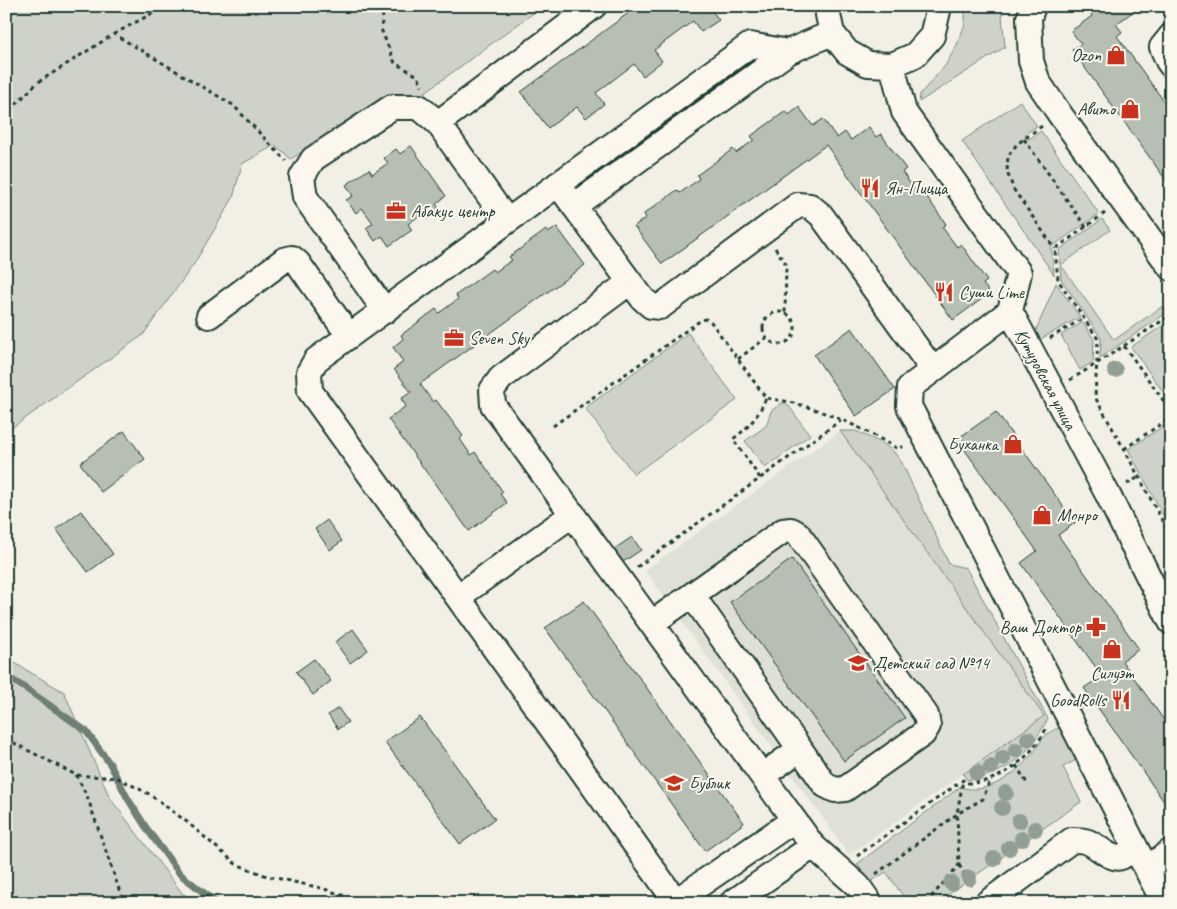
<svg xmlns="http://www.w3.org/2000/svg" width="1177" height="909" viewBox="0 0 1177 909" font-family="Caveat,sans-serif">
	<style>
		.built { fill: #e0e1d6 }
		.green { fill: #cfd2c8; stroke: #77887e }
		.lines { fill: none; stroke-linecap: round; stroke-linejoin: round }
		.stream { stroke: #6e7f75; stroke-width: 7 }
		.building { fill: #b7beb3; stroke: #1f3d34 }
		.minor-casing { stroke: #1f3d34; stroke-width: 28 }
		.path { stroke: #1f3d34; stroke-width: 3; stroke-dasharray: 4 4; stroke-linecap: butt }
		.minor { stroke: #fbf7ec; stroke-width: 24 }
		.tree { fill: #919e94 }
		.labels { text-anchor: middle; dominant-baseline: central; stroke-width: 4; stroke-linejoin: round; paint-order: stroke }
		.poi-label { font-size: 18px; fill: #1f3d34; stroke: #fbf7ec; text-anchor: start }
		.street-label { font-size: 18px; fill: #1f3d34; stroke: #fbf7ec }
	</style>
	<rect width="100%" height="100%" fill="#f2f0e5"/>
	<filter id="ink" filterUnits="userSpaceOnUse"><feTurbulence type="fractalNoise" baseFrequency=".02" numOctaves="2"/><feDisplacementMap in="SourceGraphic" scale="10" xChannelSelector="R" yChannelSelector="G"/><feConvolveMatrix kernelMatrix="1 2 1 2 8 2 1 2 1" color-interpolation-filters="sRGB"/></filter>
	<g filter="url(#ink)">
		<path class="built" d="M 840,431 L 1044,716 L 849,855 L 645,570 Z"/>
		<path class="green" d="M 6,6 L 543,6 L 420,96 L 380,101 L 291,159 L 275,145 L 242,164 L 233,198 L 194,264 L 143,335 L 6,432 Z
			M 965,6 L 1004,6 L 1002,15 L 1005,47 L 919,102 L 920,94 L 945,66 L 957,45 L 965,24 Z
			M 1020,101 L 1037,126 L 1025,134 L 1029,139 L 1041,131 L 1099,214 L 1050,248 L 1052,251 L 1054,275 L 962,141 Z
			M 1102,219 L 1110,230 L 1061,265 L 1114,340 L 1163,306 L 1168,312 L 1100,358 L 1101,338 L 1061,279 L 1059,250 Z
			M 1056,283 L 1080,317 L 1039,340 L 1036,336 L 1036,330 Z
			M 1171,320 L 1171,403 L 1131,347 Z
			M 1083,322 L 1094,340 L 1093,362 L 1080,370 L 1061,335 Z
			M 688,333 L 737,400 L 634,474 L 585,408 Z
			M 782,403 L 785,403 L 788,405 L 810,435 L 765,468 L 745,441 L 766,426 L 771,411 Z
			M 1171,421 L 1171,530 L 1128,449 Z
			M 840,431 L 856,431 L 884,444 L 894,452 L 902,463 L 949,564 L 966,568 L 1048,719 C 1026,756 1012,773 967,780 L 963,774 L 1044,716 Z
			M 6,658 L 64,692 L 110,798 L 182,893 L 198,903 L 6,903 Z
			M 1061,727 L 1078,759 L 1063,767 L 1081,802 L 936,903 L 908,903 L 886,872 L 870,882 L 857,864 L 960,787 C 988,796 1016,774 1033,753 C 1038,747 1041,739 1047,734 C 1051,731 1056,729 1061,727 Z"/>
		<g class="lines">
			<path class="stream" d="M 6,676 L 25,688 L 86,731 L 110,764 L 128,799 L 147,829 L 180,874 L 217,903"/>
		</g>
		<path class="building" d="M 638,6 L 713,6 L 710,8 L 719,20 L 701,32 L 693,21 L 654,50 L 662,61 L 643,76 L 634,64 L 596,93 L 604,104 L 586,118 L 577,107 L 548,128 L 521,92 Z
			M 1086,6 L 1141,6 L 1116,24 L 1122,32 L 1117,36 L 1171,111 L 1171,187 L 1072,50 L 1081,44 L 1071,31 L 1092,16 Z
			M 799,107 L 813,126 L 823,119 L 837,138 L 845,132 L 851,140 L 869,127 L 876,137 L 881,134 L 906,169 L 902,172 L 915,190 L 920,187 L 946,224 L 942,227 L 957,247 L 961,244 L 987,281 L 983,284 L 990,293 L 953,320 L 826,145 L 662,264 L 634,226 L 646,218 L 644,214 L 677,190 L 680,193 L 699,179 L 697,175 L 733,149 L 736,153 L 754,140 L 751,136 L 786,111 L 789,115 Z
			M 411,146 L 446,196 L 436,204 L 440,210 L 428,219 L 424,212 L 408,224 L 412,230 L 389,246 L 382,236 L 375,241 L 366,228 L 373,223 L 362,208 L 356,213 L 346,200 L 353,196 L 346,185 L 369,169 L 372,174 L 388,163 L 384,158 L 396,149 L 400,154 Z
			M 557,227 L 585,265 L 420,384 L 433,402 L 436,400 L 463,436 L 460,439 L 471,455 L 475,452 L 503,492 L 500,494 L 507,503 L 469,531 L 388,419 L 406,406 L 401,399 L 411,392 L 394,369 L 403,362 L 393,347 L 403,339 L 401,335 L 436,309 L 439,313 L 458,299 L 456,295 L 492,269 L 495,272 L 512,260 L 509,257 L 546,230 L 548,233 Z
			M 852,328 L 895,389 L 856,416 L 814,355 Z
			M 996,412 L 1075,523 L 1058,535 L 1139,649 L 1122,661 L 1171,730 L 1171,799 L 1165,803 L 1084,688 L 1102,676 L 1021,563 L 1037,551 L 957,439 Z
			M 124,431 L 145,459 L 101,492 L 80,463 Z
			M 81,511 L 113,554 L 88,572 L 56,529 Z
			M 327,520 L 342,541 L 330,550 L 315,529 Z
			M 632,537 L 641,550 L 623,562 L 614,549 Z
			M 792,559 L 905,718 L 844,761 L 730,602 Z
			M 584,601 L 744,823 L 705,851 L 545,628 Z
			M 353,629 L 368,650 L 350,663 L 335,642 Z
			M 314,659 L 331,681 L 313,695 L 296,672 Z
			M 338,708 L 348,722 L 338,729 L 328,715 Z
			M 420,717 L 495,819 L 460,844 L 385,742 Z"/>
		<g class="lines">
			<defs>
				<path id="minor" d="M 829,6 L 828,15 L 832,33 L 847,52 L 868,64 L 892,65 L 915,55 L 932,36 L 938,11 L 936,6
					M 1033,6 L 1029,18 L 1031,61 L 1038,82 L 1059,113 L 1171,268
					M 1171,36 L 1162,47 L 1168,61 L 1171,65
					M 892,65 L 904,112 L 1019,273 L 1010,311 L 1108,495 L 1171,622
					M 438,123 L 594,6
					M 558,184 L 574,206 L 788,52 L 832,33
					M 574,206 L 630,282
					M 385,311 L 305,197 L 302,177 L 313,159 L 392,107 L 419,107 L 438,123 L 507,221
					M 209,316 L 284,260 L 292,258 L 298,263 L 349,336
					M 933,370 L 1010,311
					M 458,597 L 573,514
					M 652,623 L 692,595
					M 762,776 L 800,749 L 692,595 L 783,531 L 791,530 L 798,534 L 926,715 L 928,726 L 923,734 L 845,789 L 835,790 L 825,785 L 800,749
					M 1146,869 L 1171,851
					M 676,901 L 794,820
					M 677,903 L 310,391 L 309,372 L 316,360 L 750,45 L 788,52
					M 732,903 L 813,846
					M 870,903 L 858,886 L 813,846 L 493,405 L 492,390 L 501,378 L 630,282 L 643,299 L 651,306 L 660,307 L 798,205 L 810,206 L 821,215 L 933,370 L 910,387 L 909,406 L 1164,903
					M 987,903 L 1072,840 C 1077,840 1083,840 1088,842 C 1098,846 1112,861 1121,857 C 1126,855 1131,850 1135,847"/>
			</defs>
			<use href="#minor" class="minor-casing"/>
			<path class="path" d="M 384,6 L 381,29 L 395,63 L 418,76 L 422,86
				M 114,34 L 166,6
				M 6,117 L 12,108 L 37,83 L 114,34 L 233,105 L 286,161
				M 1042,126 L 1017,144 L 1008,156 L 1007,172 L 1014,190 L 1055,249
				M 1024,139 L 1086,227
				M 1105,213 L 1055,249 L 1058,280 L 1098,339 L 1095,397 L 1124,449 L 1171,537
				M 775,248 L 786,264 L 785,314
				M763 328a16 16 0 1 1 32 0a16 16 0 1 1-32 0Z
				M 1050,338 L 1084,318
				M 1124,346 L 1171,411
				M 738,359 L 766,338
				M 1070,380 L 1096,364 L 1171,315
				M 553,426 L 701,320 L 706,319 L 711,322 L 766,398 C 777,400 788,401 797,404 C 833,414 866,430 898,449 L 903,446
				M 1124,449 L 1171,417
				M 760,478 L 733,439 C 749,427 758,417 766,398
				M 1127,484 L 1139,477
				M 637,567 L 841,420
				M 6,739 L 76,775 L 118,778 L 149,794 L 187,822 L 236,864 L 267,876 L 321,888 L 366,903
				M 1016,765 L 1028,785
				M 76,775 L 87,796 L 122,898 L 125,903
				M 857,856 L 963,780 L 965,783 C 1000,785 1032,757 1047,727
				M 959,865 L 972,886
				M 876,874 L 957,814 L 983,799 L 990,780
				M 926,903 L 959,865 L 957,814 L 963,780"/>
			<use href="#minor" class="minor"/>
		</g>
		<g class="tree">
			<circle cx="1115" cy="370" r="8"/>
			<circle cx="1028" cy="739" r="8"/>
			<circle cx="1016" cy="750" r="8"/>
			<circle cx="1003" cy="758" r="8"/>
			<circle cx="991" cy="767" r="8"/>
			<circle cx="977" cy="773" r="8"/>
			<circle cx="1006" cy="793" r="8"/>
			<circle cx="1002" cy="808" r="8"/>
			<circle cx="1019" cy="821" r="8"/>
			<circle cx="1035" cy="829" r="8"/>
			<circle cx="1022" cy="839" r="8"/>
			<circle cx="1009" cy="848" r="8"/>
			<circle cx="994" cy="859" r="8"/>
			<circle cx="969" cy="878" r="8"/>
			<circle cx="951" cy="883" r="8"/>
		</g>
	</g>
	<defs>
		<symbol id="shop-bare" viewBox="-9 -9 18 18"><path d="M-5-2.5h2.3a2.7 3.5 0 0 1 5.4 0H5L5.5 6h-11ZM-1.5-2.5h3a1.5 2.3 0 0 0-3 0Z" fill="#c8321e" stroke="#fbf7ec" stroke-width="2.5" paint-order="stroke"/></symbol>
		<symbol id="restaurant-bare" viewBox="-9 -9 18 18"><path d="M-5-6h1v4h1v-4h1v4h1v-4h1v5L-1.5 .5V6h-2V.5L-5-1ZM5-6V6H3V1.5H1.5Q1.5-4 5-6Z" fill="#c8321e" stroke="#fbf7ec" stroke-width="2.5" paint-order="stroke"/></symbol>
		<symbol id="office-bare" viewBox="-9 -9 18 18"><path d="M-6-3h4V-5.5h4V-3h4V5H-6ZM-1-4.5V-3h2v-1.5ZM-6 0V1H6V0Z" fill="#c8321e" stroke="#fbf7ec" stroke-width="2.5" paint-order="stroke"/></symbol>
		<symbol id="pharmacy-bare" viewBox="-9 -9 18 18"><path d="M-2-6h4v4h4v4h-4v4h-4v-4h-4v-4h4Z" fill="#c8321e" stroke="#fbf7ec" stroke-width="2.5" paint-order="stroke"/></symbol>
		<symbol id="school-bare" viewBox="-9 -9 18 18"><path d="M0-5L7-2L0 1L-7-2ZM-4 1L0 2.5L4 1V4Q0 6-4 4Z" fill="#c8321e" stroke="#fbf7ec" stroke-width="2.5" paint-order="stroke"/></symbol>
	</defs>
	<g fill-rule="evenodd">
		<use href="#shop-bare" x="1102" y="41" width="28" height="28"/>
		<use href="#shop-bare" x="1116" y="95" width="28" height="28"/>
		<use href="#restaurant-bare" x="856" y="174" width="28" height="28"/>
		<use href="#office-bare" x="382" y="197" width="28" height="28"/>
		<use href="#restaurant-bare" x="930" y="278" width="28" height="28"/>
		<use href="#office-bare" x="440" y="324" width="28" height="28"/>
		<use href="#shop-bare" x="999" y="430" width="28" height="28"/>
		<use href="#shop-bare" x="1028" y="501" width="28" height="28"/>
		<use href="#pharmacy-bare" x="1082" y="613" width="28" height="28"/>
		<use href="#shop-bare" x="1098" y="635" width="28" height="28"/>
		<use href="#school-bare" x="844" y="649" width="28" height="28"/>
		<use href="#restaurant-bare" x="1107" y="686" width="28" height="28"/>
		<use href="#school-bare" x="660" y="769" width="28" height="28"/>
	</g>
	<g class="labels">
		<g class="poi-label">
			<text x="1101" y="55" text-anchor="end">Ozon</text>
			<text x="1115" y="109" text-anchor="end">Авито</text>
			<text x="885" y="188">Ян-Пицца</text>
			<text x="411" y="211">Абакус центр</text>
			<text x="959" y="292">Суши Lime</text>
			<text x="469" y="338">Seven Sky</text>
			<text x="998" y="444" text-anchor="end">Буханка</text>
			<text x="1057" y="515">Монро</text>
			<text x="1081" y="627" text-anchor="end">Ваш Доктор</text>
			<text x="873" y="663">Детский сад №14</text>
			<text x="1112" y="673" text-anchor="middle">Силуэт</text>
			<text x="1106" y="700" text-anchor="end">GoodRolls</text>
			<text x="689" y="783">Бублик</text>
		</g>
		<g class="street-label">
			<text transform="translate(1046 379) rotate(62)">Кутузовская улица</text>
		</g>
	</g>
	<rect width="1177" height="909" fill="none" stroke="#fbf7ec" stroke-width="25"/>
	<rect x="12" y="12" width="1152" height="884" fill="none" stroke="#1f3d34" stroke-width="2" filter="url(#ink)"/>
</svg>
